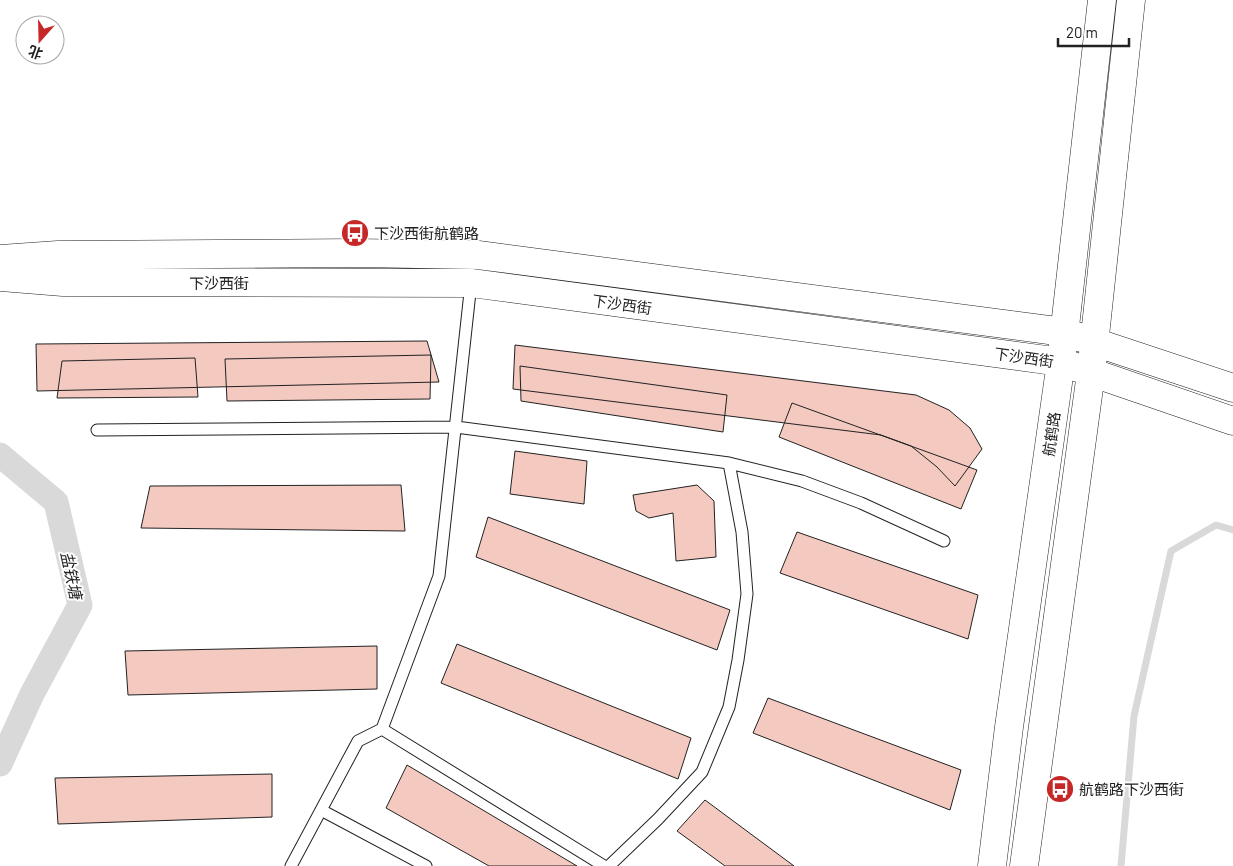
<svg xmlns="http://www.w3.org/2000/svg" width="1233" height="866" viewBox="0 0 1233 866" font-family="Barlow,'Noto Sans SC',sans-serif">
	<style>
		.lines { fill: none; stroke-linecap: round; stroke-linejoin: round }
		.stream { stroke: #d9d9d9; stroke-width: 7 }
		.canal { stroke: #d9d9d9; stroke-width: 25 }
		.building { fill: #f3c9c0; stroke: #222 }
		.lane-casing { stroke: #222; stroke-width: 13 }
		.secondary-casing { stroke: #222; stroke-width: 29 }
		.lane { stroke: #fff; stroke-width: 11 }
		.secondary { stroke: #fff; stroke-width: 28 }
		.labels { text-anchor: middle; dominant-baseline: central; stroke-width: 4; stroke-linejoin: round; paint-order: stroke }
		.poi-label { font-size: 15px; fill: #222; stroke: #fff; text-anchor: start }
		.street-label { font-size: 15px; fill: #222; stroke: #fff }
		.water-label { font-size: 16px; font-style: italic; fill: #222; stroke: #fff }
	</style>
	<rect width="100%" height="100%" fill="#fff"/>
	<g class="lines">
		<path class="stream" d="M 1121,866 L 1134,716 L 1171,551 L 1216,525 L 1233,530"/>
		<path class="canal" d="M 0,455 L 56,502 L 80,605 L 32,694 L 0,764"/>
	</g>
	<path class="building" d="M 427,341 L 439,382 L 37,391 L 36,344 Z
		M 515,345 L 916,395 L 949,410 L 970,428 L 982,449 L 955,486 L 937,467 L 911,446 L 881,435 L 513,389 Z
		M 431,355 L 430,399 L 227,401 L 225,359 Z
		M 195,358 L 198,397 L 57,398 L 62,361 Z
		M 520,366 L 727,395 L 723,432 L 521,401 Z
		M 792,403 L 977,470 L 961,509 L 779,437 Z
		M 515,451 L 587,461 L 584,504 L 510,494 Z
		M 401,485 L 405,531 L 141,528 L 150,486 Z
		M 697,485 L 714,501 L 716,557 L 676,561 L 673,513 L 649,518 L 636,511 L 633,495 Z
		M 488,517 L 730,610 L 717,650 L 476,557 Z
		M 797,532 L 978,595 L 968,639 L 780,573 Z
		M 457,644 L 691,738 L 678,779 L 441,683 Z
		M 377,646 L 377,689 L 128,695 L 125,651 Z
		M 768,698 L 961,770 L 950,810 L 753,733 Z
		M 407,765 L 577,866 L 489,866 L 386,808 Z
		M 272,774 L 272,817 L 58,824 L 55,778 Z
		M 705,800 L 794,866 L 725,866 L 677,831 Z"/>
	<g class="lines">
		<defs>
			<path id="lane" d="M 97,430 L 456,427 L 729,463 L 802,481 L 861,503 L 944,541
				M 382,729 L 604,866
				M 321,810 L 426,866
				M 291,866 L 358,741 L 382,729 L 439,576 L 471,283
				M 609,866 L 658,819 L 702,772 L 729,707 L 738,660 L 747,594 L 742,532 L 729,463"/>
			<path id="secondary" d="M 0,259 L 58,255 L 357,253 L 478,255 L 1064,332 L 1233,388
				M 0,277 L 63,282 L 471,283 L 1061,362 L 1233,421
				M 992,866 L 1009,727 L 1061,362 L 1102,0
				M 1024,866 L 1091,373 L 1131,0"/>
		</defs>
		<use href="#lane" class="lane-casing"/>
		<use href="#secondary" class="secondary-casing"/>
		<use href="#lane" class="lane"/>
		<use href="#secondary" class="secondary"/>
	</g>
	<defs>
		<symbol id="bus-disc" viewBox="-11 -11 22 22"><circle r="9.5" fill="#c62828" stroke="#fff"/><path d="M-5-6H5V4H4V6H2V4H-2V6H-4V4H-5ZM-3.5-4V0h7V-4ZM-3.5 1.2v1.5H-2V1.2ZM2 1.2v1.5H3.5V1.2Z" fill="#fff"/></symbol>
	</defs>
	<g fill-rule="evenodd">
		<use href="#bus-disc" x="339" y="217" width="32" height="32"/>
		<use href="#bus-disc" x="1044" y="773" width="32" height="32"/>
	</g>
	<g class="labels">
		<g class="poi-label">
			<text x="374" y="233">下沙西街航鹤路</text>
			<text x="1079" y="789">航鹤路下沙西街</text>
		</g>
		<g class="street-label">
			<text x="219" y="283">下沙西街</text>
			<text transform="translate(622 304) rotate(8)">下沙西街</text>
			<text transform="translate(1024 357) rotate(8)">下沙西街</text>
			<text transform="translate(1051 434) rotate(-82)">航鹤路</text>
		</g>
		<g class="water-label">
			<text transform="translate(72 575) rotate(78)">盐铁塘</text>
		</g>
	</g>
	<g transform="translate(40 40) rotate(200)"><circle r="24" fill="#ffffff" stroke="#a7a7a7"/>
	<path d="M0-4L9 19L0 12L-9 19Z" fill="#c62828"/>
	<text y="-8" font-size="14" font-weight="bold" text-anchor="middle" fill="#222222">北</text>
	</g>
	<path d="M1058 38v8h71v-8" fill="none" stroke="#222222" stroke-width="2.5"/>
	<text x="1066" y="38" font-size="15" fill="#222222" stroke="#ffffff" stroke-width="4" paint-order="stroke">20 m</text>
</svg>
